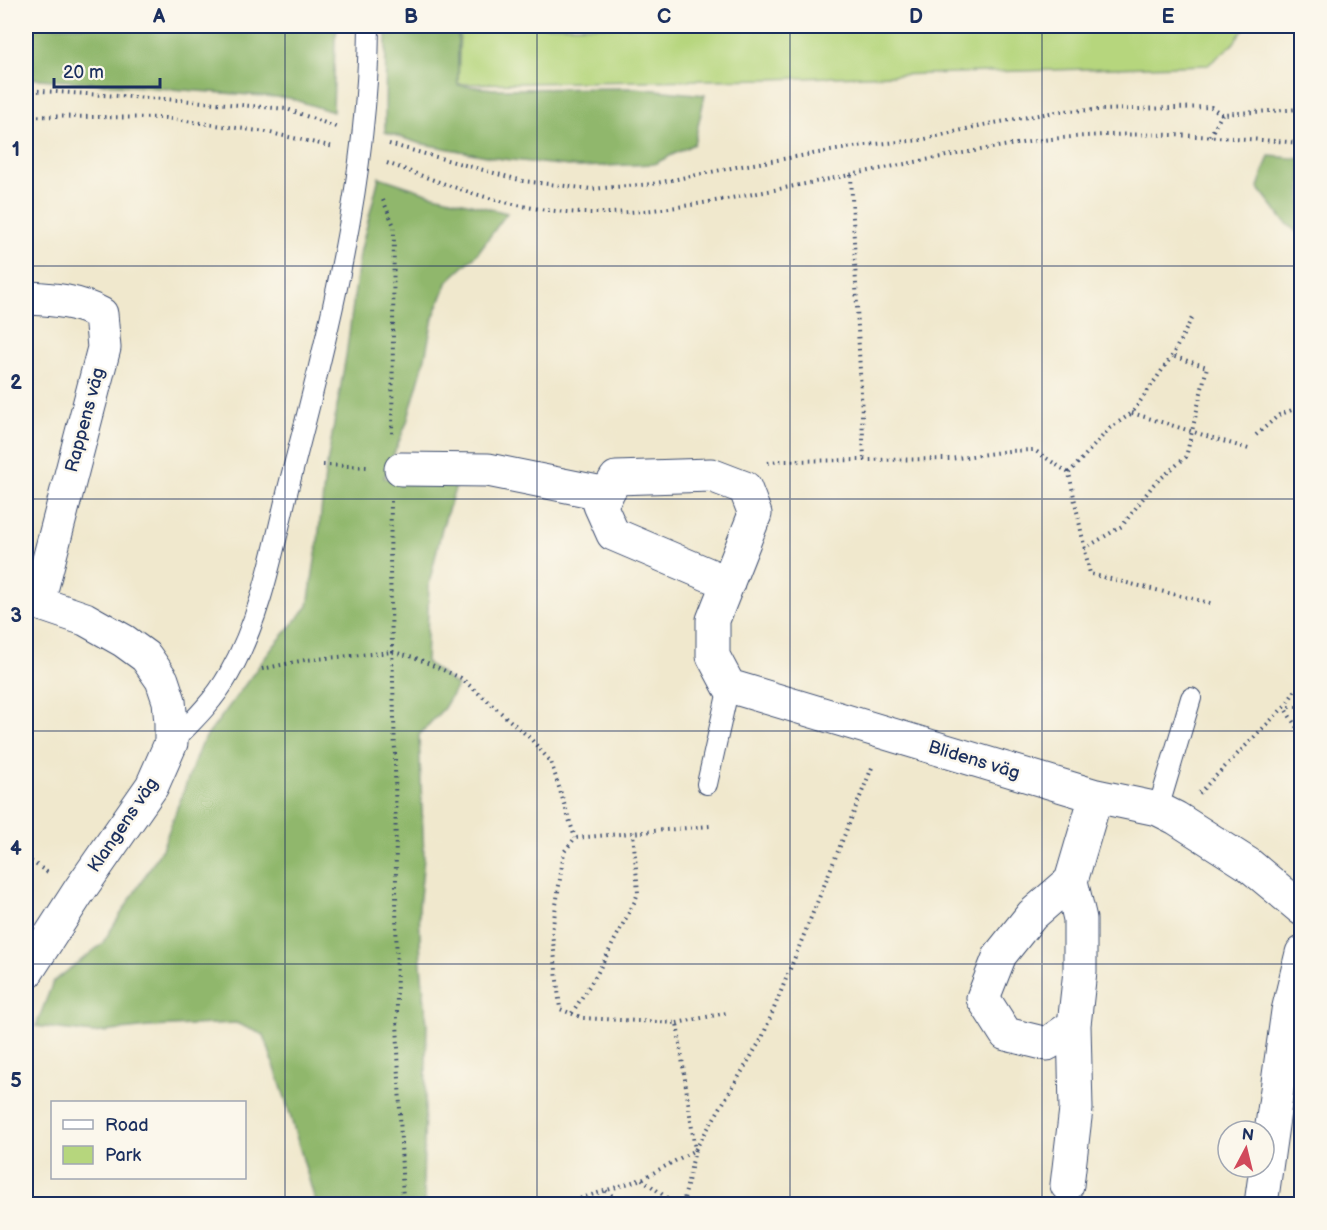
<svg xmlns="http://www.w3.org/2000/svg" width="1327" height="1230" viewBox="0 0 1327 1230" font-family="'Balsamiq Sans',sans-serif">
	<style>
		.green { fill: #b6d67d; stroke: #68826e; stroke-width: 1.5 }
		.forest { fill: #90b76c; stroke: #567365; stroke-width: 1.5 }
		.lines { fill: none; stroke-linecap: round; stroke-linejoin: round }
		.lane-casing { stroke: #3b4b6f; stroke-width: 22 }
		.street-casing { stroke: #3b4b6f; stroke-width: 35 }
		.path { stroke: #3b4b6f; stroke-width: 4; stroke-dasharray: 1.5 4.5; stroke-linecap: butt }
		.lane { stroke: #fff; stroke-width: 20 }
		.street { stroke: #fff; stroke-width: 33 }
		.grid { fill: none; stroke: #1b2f5e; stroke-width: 1.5; stroke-opacity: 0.55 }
		.labels { text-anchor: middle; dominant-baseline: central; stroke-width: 5; stroke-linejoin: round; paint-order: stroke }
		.street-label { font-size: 18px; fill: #1b2f5e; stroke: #fbf7ec }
		.neatline { fill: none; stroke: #1b2f5e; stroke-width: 2 }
		.grid-label { font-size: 20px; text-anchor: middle; font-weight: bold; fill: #1b2f5e }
	</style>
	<rect width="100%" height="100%" fill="#fbf7ec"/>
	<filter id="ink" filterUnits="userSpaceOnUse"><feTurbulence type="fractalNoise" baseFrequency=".0167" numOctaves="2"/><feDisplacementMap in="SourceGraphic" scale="12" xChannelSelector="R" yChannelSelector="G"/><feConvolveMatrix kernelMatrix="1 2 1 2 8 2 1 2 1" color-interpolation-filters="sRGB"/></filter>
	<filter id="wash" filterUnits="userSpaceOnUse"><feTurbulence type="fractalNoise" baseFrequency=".008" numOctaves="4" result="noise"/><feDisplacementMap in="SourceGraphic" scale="24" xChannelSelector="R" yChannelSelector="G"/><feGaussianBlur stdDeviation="1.35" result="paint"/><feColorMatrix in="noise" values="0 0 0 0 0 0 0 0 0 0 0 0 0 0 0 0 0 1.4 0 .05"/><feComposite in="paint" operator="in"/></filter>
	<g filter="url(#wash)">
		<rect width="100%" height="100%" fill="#f0e8cd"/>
		<path class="green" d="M 460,26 L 1246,26 L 1233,44 L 1208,65 L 769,79 L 458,84 Z"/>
		<path class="forest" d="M 26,26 L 338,26 L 335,39 L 333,112 L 289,98 L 26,78 Z
			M 386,26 L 458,26 L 458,85 L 494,89 L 635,88 L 705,95 L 694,144 L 654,164 L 579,167 L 502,159 L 418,143 L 385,132 Z
			M 1269,156 L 1301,159 L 1301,236 L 1282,219 L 1258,187 Z
			M 379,177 L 430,194 L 507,213 L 477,254 L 448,281 L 433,318 L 425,358 L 407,422 L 384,478 L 424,483 L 457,483 L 442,528 L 429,584 L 426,662 L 457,686 L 444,708 L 419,735 L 424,858 L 419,907 L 421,965 L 427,1024 L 423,1184 L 426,1204 L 316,1204 L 286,1101 L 264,1035 L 236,1023 L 149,1027 L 93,1033 L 36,1026 L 53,982 L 102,944 L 162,849 L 201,744 L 273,647 L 308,606 L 318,541 L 325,475 L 346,356 L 360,253 Z"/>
	</g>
	<g filter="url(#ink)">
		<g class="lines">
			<defs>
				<path id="lane" d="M 171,743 C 192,722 214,701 229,674 C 261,618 273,551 288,489 C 327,338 368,182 369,26
					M 707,784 L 729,686
					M 1158,809 L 1191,698"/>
				<path id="street" d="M 26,298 C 53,299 77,301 101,314 L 104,348 L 38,602
					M 401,469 L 488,470 L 607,494
					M 728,583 L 613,534 L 600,505 L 616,478 L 711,475 L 745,488 L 755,514 L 713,620 L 713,656 L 729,686 L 1096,796 L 1158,809 L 1176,818 L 1248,864 L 1302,909
					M 26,599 L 85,619 L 124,641 L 146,657 L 162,680 L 169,701 L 171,723 L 171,743 L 152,786 L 79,891 L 26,973
					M 1071,881 L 1032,915 L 1000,955 L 983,998 L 1006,1034 L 1047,1044 L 1074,1025
					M 1067,1185 L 1076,1109 L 1074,1025 L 1080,971 L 1080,919 L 1071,881 L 1096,796
					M 1261,1204 L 1288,1011 L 1302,953"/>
			</defs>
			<use href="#lane" class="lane-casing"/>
			<use href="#street" class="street-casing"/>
			<path class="path" d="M 26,90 L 179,100 L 287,109 L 336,127
				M 26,116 L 165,118 L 266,132 L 334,147
				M 1210,136 L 1222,114
				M 389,144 L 523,181 L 591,189 L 652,184 L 736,167 L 865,145 L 921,140 L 983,125 L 1061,111 L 1211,107 L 1222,114 L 1302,109
				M 387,163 C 439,182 492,203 547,210 C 624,220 700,204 774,190 C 857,174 939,156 1022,143 C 1115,128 1209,136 1302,143
				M 851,175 L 864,459
				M 383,200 L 394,226 L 392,436
				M 1132,413 L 1252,450
				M 1256,435 L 1279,415 L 1302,406
				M 768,463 L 778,461 L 950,459 L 1009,451 L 1034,450 L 1069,473 L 1090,574 L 1214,604
				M 323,465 L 369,467
				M 1069,473 L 1110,428 L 1132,413 L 1172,356 L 1192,318
				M 391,501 L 390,570 L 395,754 L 397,1018 L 403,1204
				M 1084,549 L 1122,526 L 1154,484 L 1186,457 L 1207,367 L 1172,356
				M 262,669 L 305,660 L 393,652 L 414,657 L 461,678 L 530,738 L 551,762 L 575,838
				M 1302,681 L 1284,707 L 1302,736
				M 1199,793 L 1284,707 L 1302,707
				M 26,858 L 50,874
				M 572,1013 L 598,972 L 635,901 L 638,893 L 633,832
				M 677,1023 L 726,1013
				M 642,1179 L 675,1204
				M 606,1191 L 623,1204
				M 563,1204 L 642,1179 L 695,1150 L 762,1038 L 873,765
				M 683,1204 L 695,1150 L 677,1023 L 583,1018 L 560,1009 L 552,932 L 564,852 L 575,838 L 710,826"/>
			<use href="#lane" class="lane"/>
			<use href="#street" class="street"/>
		</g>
	</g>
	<path class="grid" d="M 285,26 L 285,1204M 537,26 L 537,1204M 790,26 L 790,1204M 1042,26 L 1042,1204M 26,266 L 1302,266M 26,499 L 1302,499M 26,731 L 1302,731M 26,964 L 1302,964"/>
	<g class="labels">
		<g class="street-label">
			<text transform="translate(85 420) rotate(-75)">Rappens väg</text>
			<text transform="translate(974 760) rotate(17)">Blidens väg</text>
			<text transform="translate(123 825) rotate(-56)">Klangens väg</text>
		</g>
	</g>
	<rect width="1327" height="1230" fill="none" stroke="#fbf7ec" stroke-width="66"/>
	<rect x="51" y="1101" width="195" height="78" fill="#fbf7ec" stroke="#a1a7b3" stroke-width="1.5"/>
	<rect x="63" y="1120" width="30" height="9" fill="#ffffff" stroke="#a1a7b3" stroke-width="1.5"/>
	<text x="105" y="1131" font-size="18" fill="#1b2f5e">Road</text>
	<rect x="63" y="1146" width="30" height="18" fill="#b6d67d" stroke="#a1a7b3" stroke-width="1.5"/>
	<text x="105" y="1161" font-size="18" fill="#1b2f5e">Park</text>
	<g transform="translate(1246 1149) rotate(7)"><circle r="28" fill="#fbf7ec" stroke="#a1a7b3" stroke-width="1.5"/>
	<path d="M0-4.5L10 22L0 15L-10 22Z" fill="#d1495b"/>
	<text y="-9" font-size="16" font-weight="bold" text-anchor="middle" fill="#1b2f5e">N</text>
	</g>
	<path d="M54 78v9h106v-9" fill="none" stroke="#1b2f5e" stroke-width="3"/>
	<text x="63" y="78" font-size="18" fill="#1b2f5e" stroke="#fbf7ec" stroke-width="4.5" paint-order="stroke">20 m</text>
	<rect x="33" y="33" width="1261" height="1164" class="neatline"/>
	<g class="grid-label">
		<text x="159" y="23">A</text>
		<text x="411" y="23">B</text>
		<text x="664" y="23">C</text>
		<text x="916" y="23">D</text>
		<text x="1168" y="23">E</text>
		<text x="16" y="156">1</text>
		<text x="16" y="389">2</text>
		<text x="16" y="622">3</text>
		<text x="16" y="855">4</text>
		<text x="16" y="1087">5</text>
	</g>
</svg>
